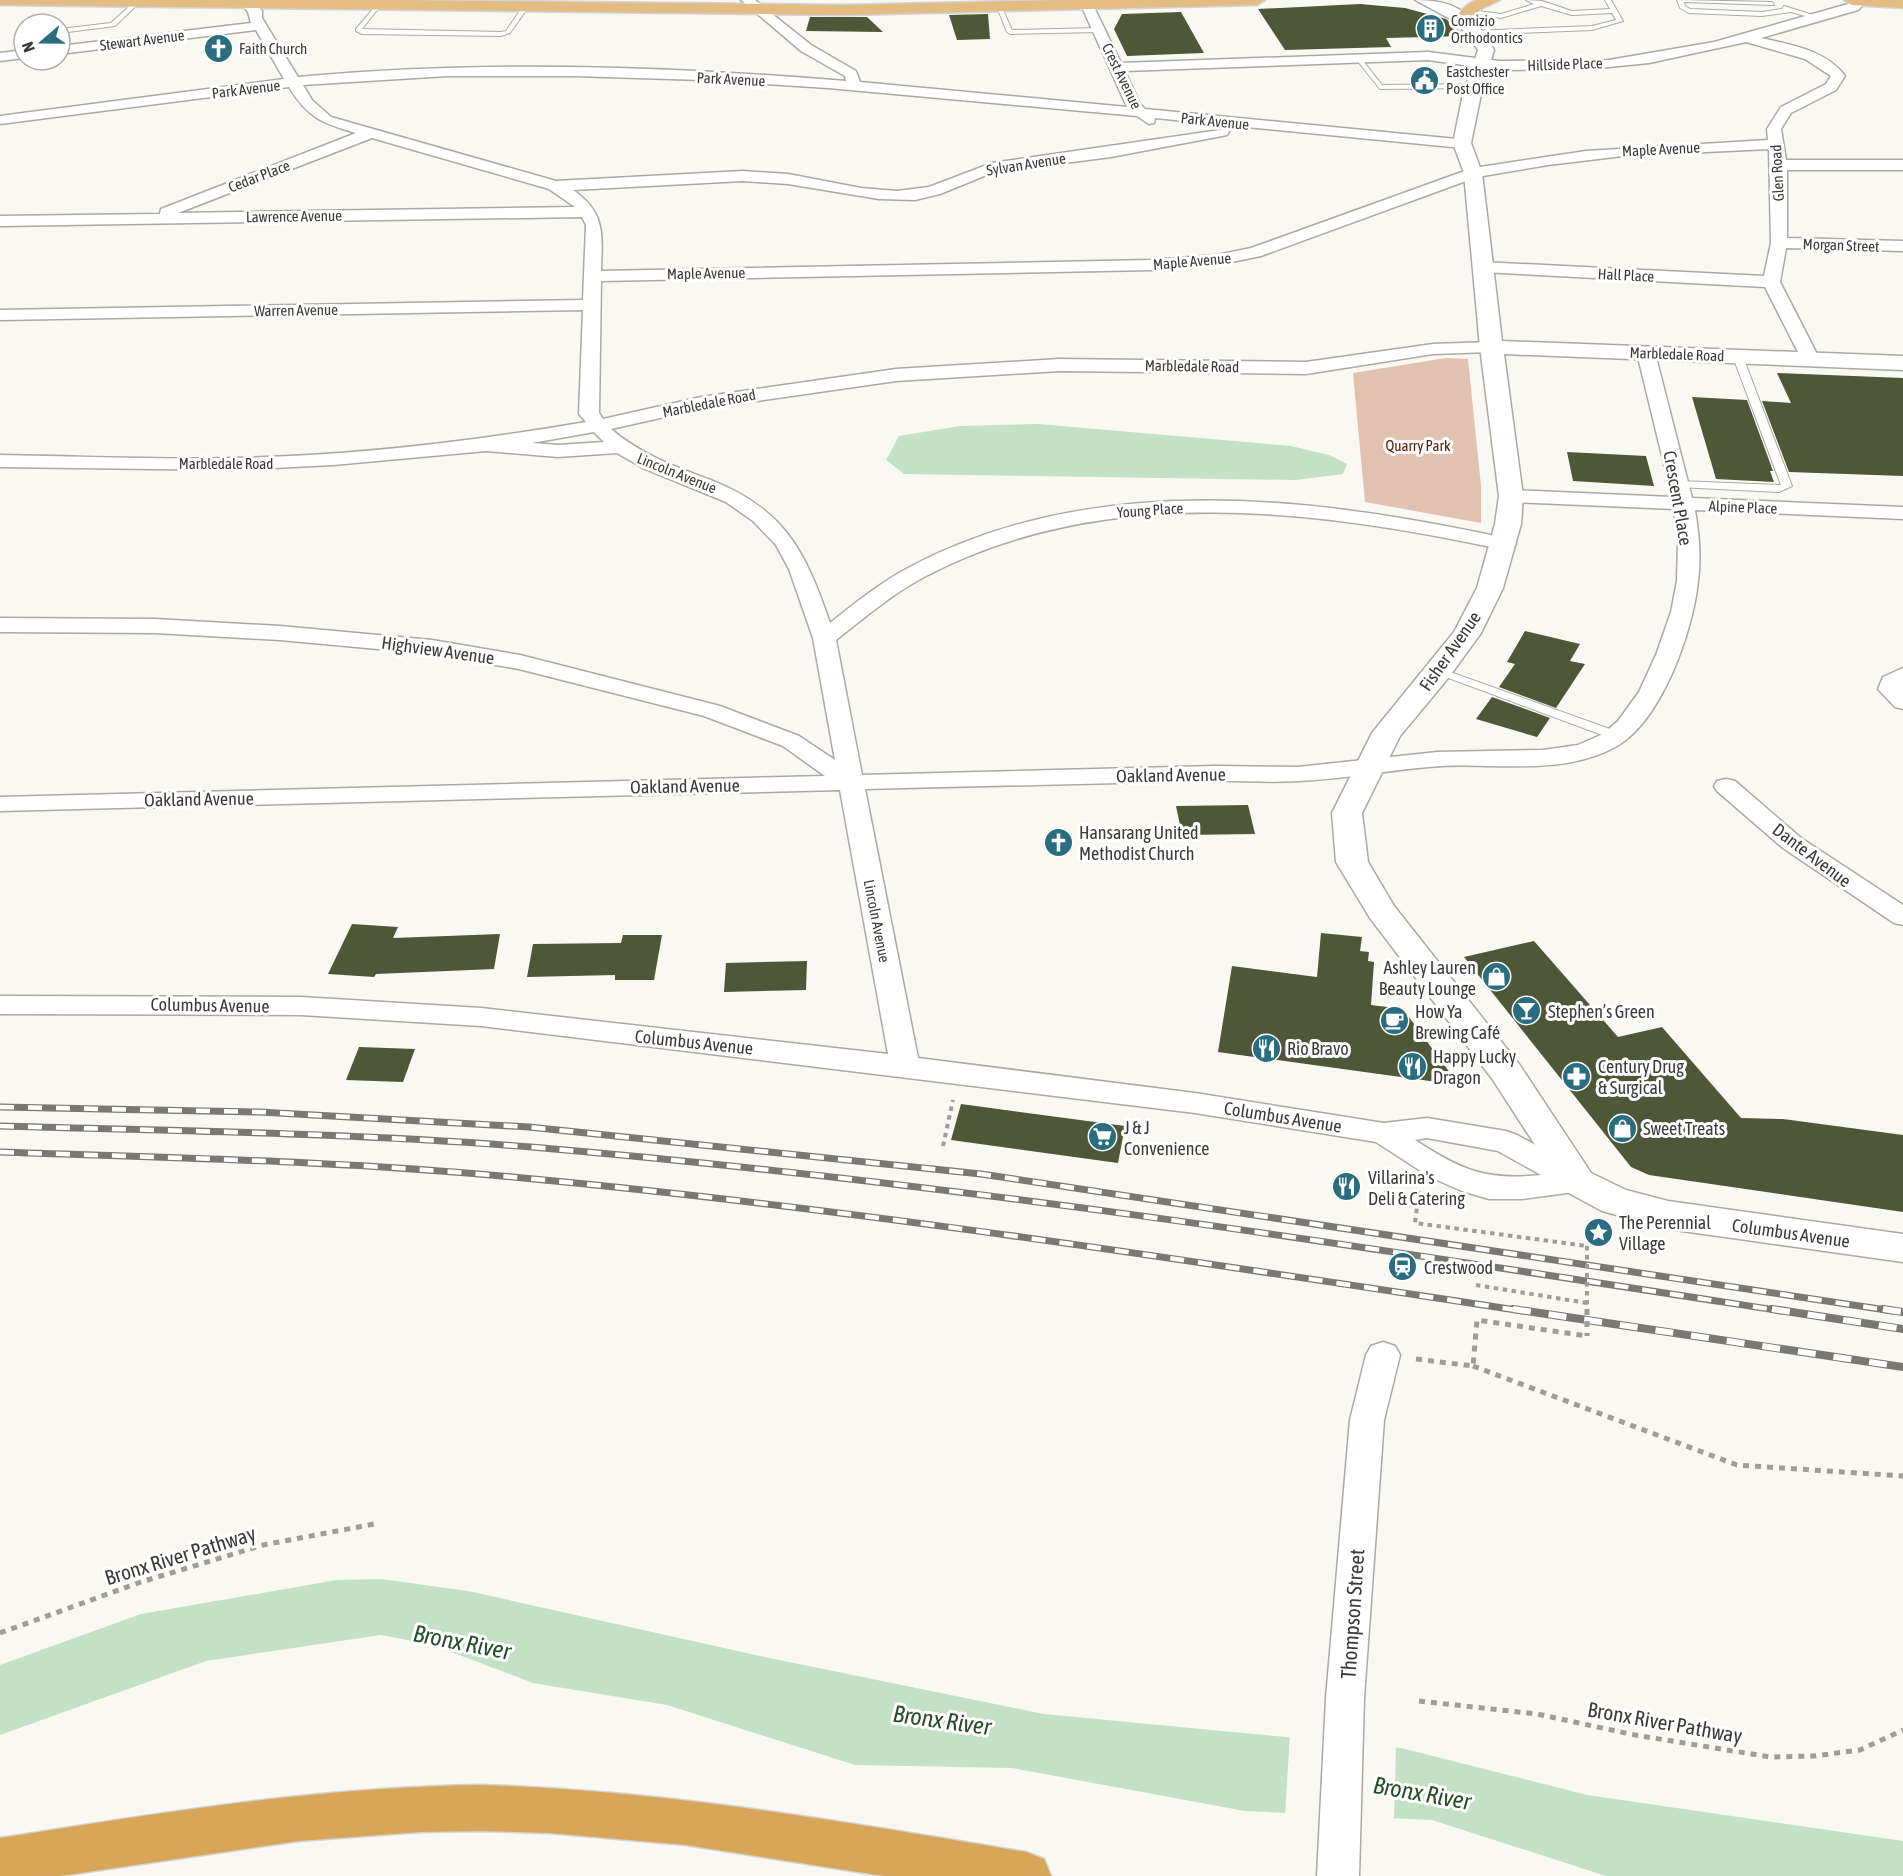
<svg xmlns="http://www.w3.org/2000/svg" width="1903" height="1876" viewBox="0 0 1903 1876" font-family="'Asap Condensed',sans-serif">
	<style>
		.green { fill: #e1c1b0 }
		.water { fill: #c3e1c4 }
		.pier { fill: #f9f8f2 }
		.building { fill: #4e5737 }
		.lines { fill: none; stroke-linecap: round; stroke-linejoin: round }
		.service-casing { stroke: #aaa9a4; stroke-width: 2 }
		.minor-casing { stroke: #aaa9a4; stroke-width: 3 }
		.tertiary-casing { stroke: #aaa9a4; stroke-width: 3 }
		.primary-casing { stroke: #d4d4d3; stroke-width: 3 }
		.trunk-casing { stroke: #d4d4d3; stroke-width: 3 }
		.path-far1 { stroke: #9e9d99; stroke-width: 4; stroke-dasharray: 4.5 4.5; stroke-linecap: butt }
		.path { stroke: #9e9d99; stroke-width: 5; stroke-dasharray: 6 6; stroke-linecap: butt }
		.service { fill: #fff; fill-rule: evenodd }
		.minor { fill: #fff; fill-rule: evenodd }
		.tertiary { fill: #fff; fill-rule: evenodd }
		.primary { fill: #e2bc82; fill-rule: evenodd }
		.trunk { fill: #d8a658; fill-rule: evenodd }
		.rail-far1-casing { stroke: #797875; stroke-width: 7 }
		.rail-casing { stroke: #797875; stroke-width: 8 }
		.rail-far1 { stroke: #fff; stroke-width: 4.5; stroke-dasharray: 14; stroke-linecap: butt }
		.rail { stroke: #fff; stroke-width: 6; stroke-dasharray: 18; stroke-linecap: butt }
		.path-bridge-far1 { stroke: #9e9d99; stroke-width: 4; stroke-dasharray: 4.5 4.5; stroke-linecap: butt }
		.path-bridge { stroke: #9e9d99; stroke-width: 5; stroke-dasharray: 6 6; stroke-linecap: butt }
		.labels { text-anchor: middle; dominant-baseline: central; stroke-width: 6; stroke-linejoin: round; paint-order: stroke }
		.far-poi-label { font-size: 15px; fill: #3b3a38; stroke: #fff; text-anchor: start }
		.far-street-label { font-size: 15px; fill: #3b3a38; stroke: #fff }
		.far-park-label { font-size: 15px; fill: #522304; stroke: #fff }
		.street-label { font-size: 18px; fill: #3b3a38; stroke: #fff }
		.poi-label { font-size: 18px; fill: #3b3a38; stroke: #fff; text-anchor: start }
		.near-street-label { font-size: 21px; fill: #3b3a38; stroke: #fff }
		.near-water-label { font-size: 24px; font-style: italic; fill: #234e27; stroke: #fff }
	</style>
	<rect width="100%" height="100%" fill="#f9f8f2"/>
	<path class="green" d="M 1446,358 L 1468,359 L 1481,486 L 1481,523 L 1365,502 L 1353,373 Z"/>
	<path class="water" d="M 1038,424 L 1291,446 L 1329,455 L 1347,464 L 1343,474 L 1296,480 L 904,474 L 886,460 L 899,436 L 960,426 Z
		M 381,1579 L 468,1591 L 760,1656 L 1044,1714 L 1401,1748 L 1587,1795 L 1903,1841 L 1903,1876 L 1606,1876 L 1432,1820 L 1245,1811 L 1012,1768 L 855,1765 L 667,1705 L 533,1683 L 433,1645 L 381,1635 L 206,1661 L 0,1735 L 0,1665 L 141,1614 L 337,1580 Z"/>
	<path class="pier" d="M 1290,1733 L 1396,1745 L 1394,1821 L 1285,1816 Z"/>
	<path class="building" d="M 1360,4 L 1405,8 L 1446,19 L 1466,36 L 1386,38 L 1391,47 L 1285,50 L 1258,9 Z
		M 1181,12 L 1204,53 L 1127,56 L 1114,29 L 1122,14 Z
		M 988,14 L 990,39 L 957,40 L 949,15 Z
		M 810,17 L 867,17 L 883,32 L 806,31 Z
		M 1777,373 L 1903,378 L 1903,476 L 1789,472 L 1762,401 L 1791,403 Z
		M 1692,397 L 1747,400 L 1773,471 L 1770,471 L 1774,482 L 1716,479 Z
		M 1567,452 L 1646,456 L 1654,486 L 1573,481 Z
		M 1525,631 L 1580,644 L 1570,661 L 1585,664 L 1556,708 L 1499,687 L 1515,664 L 1507,662 Z
		M 1492,697 L 1550,718 L 1537,737 L 1476,719 Z
		M 1248,805 L 1255,834 L 1182,835 L 1176,806 Z
		M 352,924 L 398,927 L 393,938 L 500,934 L 494,969 L 376,974 L 374,977 L 328,974 Z
		M 1321,933 L 1362,937 L 1360,951 L 1369,952 L 1368,961 L 1374,962 L 1371,1005 L 1403,1009 L 1459,1085 L 1218,1052 L 1232,966 L 1317,977 Z
		M 623,935 L 662,935 L 654,980 L 615,980 L 615,975 L 527,977 L 533,944 L 621,943 Z
		M 1534,941 L 1618,1037 L 1662,1027 L 1741,1118 L 1783,1119 L 1903,1135 L 1903,1212 L 1649,1175 L 1631,1167 L 1464,957 Z
		M 807,961 L 806,990 L 724,992 L 726,963 Z
		M 359,1047 L 415,1049 L 403,1082 L 346,1080 Z
		M 961,1104 L 1125,1126 L 1118,1163 L 951,1140 Z"/>
	<g class="lines">
		<defs>
			<path id="service" d="M 1526,0 L 1542,1 L 1572,11 L 1610,9 L 1605,0 L 1611,0 L 1623,21 L 1592,30 L 1473,35 L 1470,33 L 1473,31 L 1592,26 L 1616,20 L 1612,13 L 1572,15 L 1541,6 L 1501,18 L 1467,12 L 1470,10 L 1501,14 L 1534,4 Z
				M 1677,0 L 1772,2 L 1774,5 L 1684,2 L 1685,6 L 1690,9 L 1762,12 L 1782,9 L 1784,6 L 1819,17 L 1816,19 L 1791,12 L 1762,16 L 1689,13 L 1680,8 Z
				M 135,1 L 140,2 L 115,26 L 60,33 L 60,29 L 111,23 Z
				M 378,3 L 381,5 L 362,29 L 501,32 L 506,31 L 524,5 L 529,6 L 510,33 L 501,36 L 362,34 L 356,31 L 356,29 Z
				M 997,7 L 1002,8 L 1012,30 L 1099,28 L 1102,30 L 1099,32 L 1010,34 L 1007,32 Z
				M 1356,57 L 1360,57 L 1382,85 L 1474,84 L 1478,86 L 1474,88 L 1380,89 L 1356,59 Z
				M 1735,355 L 1743,357 L 1792,486 L 1779,492 L 1678,487 L 1673,484 L 1678,481 L 1781,485 L 1733,357 Z
				M 1439,668 L 1621,733 L 1623,736 L 1617,740 L 1613,739 L 1435,673 L 1435,669 Z"/>
			<path id="minor" d="M 238,0 L 251,0 L 262,11 L 262,18 L 298,77 C 479,60 664,66 846,81 L 845,76 L 801,51 L 741,0 L 755,0 L 811,45 L 856,71 L 860,82 L 1127,107 L 1081,5 L 1082,2 L 1092,2 L 1093,5 L 1121,63 L 1428,52 L 1499,61 L 1609,60 L 1714,42 L 1848,4 L 1855,0 L 1868,0 L 1858,10 L 1761,38 C 1791,45 1826,50 1845,76 L 1836,90 L 1791,113 L 1781,129 L 1786,160 L 1903,160 L 1903,170 L 1787,170 L 1787,238 L 1903,241 L 1903,251 L 1786,248 L 1780,282 L 1820,360 L 1811,365 L 1802,360 L 1765,287 L 1482,272 L 1474,267 L 1482,262 L 1764,276 L 1771,243 L 1769,149 L 1623,156 L 1548,165 L 1477,177 L 1261,256 L 1217,265 L 1151,270 L 601,281 L 599,413 L 603,419 L 701,397 L 896,369 L 1059,359 L 1306,362 L 1433,344 L 1491,342 L 1500,347 L 1491,352 L 1433,354 L 1306,374 L 1059,371 L 896,381 L 701,409 L 611,429 C 640,454 673,466 708,479 C 784,508 805,550 830,623 C 855,603 880,583 908,568 C 1092,470 1309,496 1505,538 L 1512,540 L 1516,544 L 1512,548 L 1505,550 C 1314,509 1104,482 924,577 C 892,594 864,618 836,640 L 862,775 L 1215,766 L 1298,767 L 1437,752 L 1543,750 L 1578,745 L 1603,734 L 1618,721 L 1639,692 L 1656,655 L 1671,612 L 1677,581 L 1678,542 L 1674,509 L 1511,502 L 1504,500 L 1501,496 L 1504,492 L 1511,490 L 1672,497 L 1637,353 L 1640,349 L 1652,349 L 1655,353 L 1692,498 L 1903,507 L 1903,519 L 1695,510 C 1699,533 1701,558 1698,581 C 1693,631 1662,720 1617,746 C 1565,776 1497,763 1441,766 C 1393,769 1346,779 1299,781 C 1266,783 1234,780 1202,781 C 1090,784 977,786 865,789 L 918,1058 L 1195,1093 L 1384,1123 L 1427,1118 L 1506,1131 L 1517,1135 L 1589,1174 L 1593,1182 L 1589,1190 L 1522,1199 L 1489,1199 L 1462,1191 L 1430,1177 L 1376,1142 L 1195,1113 L 481,1026 L 301,1015 L 0,1014 L 0,996 L 301,997 L 481,1008 L 888,1054 L 840,790 L 0,811 L 0,797 L 825,776 L 783,746 L 704,716 L 519,669 L 432,654 L 280,640 L 155,633 L 0,632 L 0,618 L 155,619 L 280,626 L 432,640 L 520,655 L 720,706 L 799,736 L 835,760 L 813,638 L 789,569 L 776,545 L 753,521 L 726,502 L 643,468 L 617,453 L 558,457 L 486,451 L 333,465 L 232,470 L 0,467 L 0,455 C 77,456 155,460 232,458 C 351,456 469,442 586,422 L 579,414 L 583,310 L 0,320 L 0,310 L 583,300 L 586,225 L 582,217 L 0,226 L 0,216 L 160,214 L 161,209 L 356,133 C 322,123 308,118 289,87 L 0,124 L 0,116 L 284,79 L 256,30 L 60,54 L 60,46 L 251,23 L 248,12 ZM 1746,42 L 1805,59 L 1831,76 L 1826,84 L 1781,107 L 1767,129 L 1768,140 L 1586,151 L 1473,168 L 1251,248 L 1217,255 L 1151,260 L 601,271 C 602,234 606,213 573,190 L 743,181 L 788,184 L 879,199 L 915,200 L 940,194 L 994,172 L 1111,157 L 1222,136 L 1227,135 L 1229,132 L 1227,129 L 992,163 L 929,187 L 897,191 L 861,188 L 788,174 L 743,171 L 556,181 L 331,117 L 312,100 L 303,85 L 447,76 L 574,76 L 702,80 L 828,88 L 1082,111 L 1137,116 L 1149,124 L 1154,123 L 1155,118 L 1462,148 L 1467,146 L 1470,143 L 1467,140 L 1145,109 L 1140,104 L 1125,71 L 1428,60 L 1499,70 L 1589,69 L 1649,63 ZM 372,138 L 549,189 L 575,207 L 178,213 ZM 594,432 L 604,442 L 558,445 L 532,443 ZM 1427,1138 L 1498,1151 L 1541,1175 C 1486,1181 1461,1170 1415,1140 Z
				M 24,50 L 24,58 L 0,61 L 0,53 Z
				M 1903,668 L 1903,709 L 1895,707 L 1878,689 L 1883,677 Z
				M 1726,779 L 1735,781 L 1801,838 L 1903,905 L 1903,925 L 1894,923 L 1783,848 L 1717,791 L 1714,786 L 1717,781 Z
				M 1383,1342 L 1395,1346 L 1400,1355 L 1384,1420 L 1364,1698 L 1359,1876 L 1317,1876 L 1326,1698 L 1350,1420 L 1366,1355 L 1371,1346 Z"/>
			<path id="tertiary" d="M 1415,0 C 1457,0 1474,14 1494,50 L 1481,94 L 1471,143 L 1482,173 L 1502,341 L 1903,356 L 1903,370 L 1504,354 L 1523,496 L 1521,524 L 1503,588 L 1481,633 L 1449,677 L 1400,736 L 1362,813 L 1368,862 L 1394,906 L 1519,1064 L 1591,1173 L 1626,1190 L 1668,1201 L 1903,1234 L 1903,1262 L 1668,1229 L 1602,1211 L 1565,1191 L 1493,1080 L 1370,918 L 1336,862 L 1332,813 L 1372,733 L 1454,632 L 1477,588 L 1495,524 L 1499,496 L 1480,347 L 1464,173 L 1453,143 L 1463,94 L 1478,50 L 1469,36 L 1454,21 Z"/>
			<path id="primary" d="M 0,0 L 400,0 L 844,5 L 1061,0 L 1265,0 L 1257,5 L 844,15 L 0,5 Z
				M 1477,0 L 1500,0 L 1481,9 L 1468,23 L 1456,23 L 1454,20 C 1460,11 1467,3 1477,0 Z
				M 1844,0 L 1903,0 L 1903,8 L 1852,5 Z"/>
			<path id="trunk" d="M 480,1785 C 664,1790 844,1822 1026,1852 L 1044,1859 L 1051,1876 L 884,1876 L 686,1845 L 549,1833 L 480,1831 L 420,1832 L 299,1841 L 60,1876 L 0,1876 L 0,1838 C 160,1813 318,1787 480,1785 Z"/>
		</defs>
		<use href="#service" class="service-casing"/>
		<use href="#minor" class="minor-casing"/>
		<use href="#tertiary" class="tertiary-casing"/>
		<use href="#primary" class="primary-casing"/>
		<use href="#trunk" class="trunk-casing"/>
		<path class="path-far1" d="M 943,1146 L 953,1100
			M 1419,1191 L 1415,1223 L 1587,1246
			M 1633,1249 L 1634,1237
			M 1476,1285 L 1587,1303"/>
		<path class="path" d="M 1416,1359 L 1473,1366 L 1477,1320 L 1587,1336
			M 1473,1366 L 1737,1465 L 1903,1476
			M 0,1633 L 141,1582 L 263,1545 L 374,1524
			M 1419,1701 L 1537,1714 L 1635,1735 L 1770,1757 L 1814,1756 L 1860,1750 L 1903,1730"/>
		<use href="#service" class="service"/>
		<use href="#minor" class="minor"/>
		<use href="#tertiary" class="tertiary"/>
		<use href="#primary" class="primary"/>
		<use href="#trunk" class="trunk"/>
		<defs>
			<path id="rail-far1" d="M 0,1107 L 260,1112 L 529,1127 L 981,1174 L 1893,1311
				M 0,1126 C 177,1131 355,1133 531,1147 C 950,1182 1366,1247 1782,1311
				M 0,1152 C 174,1158 350,1161 523,1178 C 858,1209 1190,1261 1523,1311"/>
			<path id="rail" d="M 1513,1309 L 1903,1367
				M 1772,1309 L 1903,1329
				M 1883,1309 L 1903,1312"/>
		</defs>
		<use href="#rail-far1" class="rail-far1-casing"/>
		<use href="#rail" class="rail-casing"/>
		<use href="#rail-far1" class="rail-far1"/>
		<use href="#rail" class="rail"/>
		<path class="path-bridge-far1" d="M 1587,1246 L 1587,1311"/>
		<path class="path-bridge" d="M 1587,1309 L 1587,1336"/>
	</g>
	<defs>
		<symbol id="building-disc" viewBox="-11 -11 22 22"><circle r="9.5" fill="#2a6d7f" stroke="#fff"/><path d="M-4-6H4V6H1V3H-1V6H-4ZM-2.5-4.3h1.7v1.8h-1.7ZM.8-4.3h1.7v1.8H.8ZM-2.5-1h1.7V.8h-1.7ZM.8-1h1.7V.8H.8Z" fill="#fff"/></symbol>
		<symbol id="church-disc" viewBox="-11 -11 22 22"><circle r="9.5" fill="#2a6d7f" stroke="#fff"/><path d="M-1.2-6h2.4v3.5h3.3v2.4h-3.3V6h-2.4V-.1h-3.3v-2.4h3.3Z" fill="#fff"/></symbol>
		<symbol id="civic-disc" viewBox="-11 -11 22 22"><circle r="9.5" fill="#2a6d7f" stroke="#fff"/><path d="M-.6-6.5H3V-4.5H.6V-3L4-1V1h2V6H-6V1h2V-1L-.6-3ZM-1.2 2.5V6h2.4V2.5Z" fill="#fff"/></symbol>
		<symbol id="shop-disc" viewBox="-11 -11 22 22"><circle r="9.5" fill="#2a6d7f" stroke="#fff"/><path d="M-5-2.5h2.3a2.7 3.5 0 0 1 5.4 0H5L5.5 6h-11ZM-1.5-2.5h3a1.5 2.3 0 0 0-3 0Z" fill="#fff"/></symbol>
		<symbol id="bar-disc" viewBox="-11 -11 22 22"><circle r="9.5" fill="#2a6d7f" stroke="#fff"/><path d="M-6-5H6L.8 .8V4.5H3.5V6h-7V4.5H-.8V.8Z" fill="#fff"/></symbol>
		<symbol id="cafe-disc" viewBox="-11 -11 22 22"><circle r="9.5" fill="#2a6d7f" stroke="#fff"/><path d="M-5.5-4.5H6V0H3Q3 3.5 0 3.5H-2.5Q-5.5 3.5-5.5 0ZM3-3.2v2h1.7v-2ZM-6 4.5H4V6H-6Z" fill="#fff"/></symbol>
		<symbol id="restaurant-disc" viewBox="-11 -11 22 22"><circle r="9.5" fill="#2a6d7f" stroke="#fff"/><path d="M-5-6h1v4h1v-4h1v4h1v-4h1v5L-1.5 .5V6h-2V.5L-5-1ZM5-6V6H3V1.5H1.5Q1.5-4 5-6Z" fill="#fff"/></symbol>
		<symbol id="pharmacy-disc" viewBox="-11 -11 22 22"><circle r="9.5" fill="#2a6d7f" stroke="#fff"/><path d="M-2-6h4v4h4v4h-4v4h-4v-4h-4v-4h4Z" fill="#fff"/></symbol>
		<symbol id="supermarket-disc" viewBox="-11 -11 22 22"><circle r="9.5" fill="#2a6d7f" stroke="#fff"/><path d="M-6-5.5h2.5l.6 2H6L4.5 2H-2.5L-4.4-4H-6ZM-1.5 3.2a1.3 1.3 0 1 0 .1 0ZM3 3.2a1.3 1.3 0 1 0 .1 0Z" fill="#fff"/></symbol>
		<symbol id="sight-disc" viewBox="-11 -11 22 22"><circle r="9.5" fill="#2a6d7f" stroke="#fff"/><path d="M0-6L1.8-2.2L6-1.7L2.9 1.2L3.7 5.4L0 3.3L-3.7 5.4L-2.9 1.2L-6-1.7L-1.8-2.2Z" fill="#fff"/></symbol>
		<symbol id="station-disc" viewBox="-11 -11 22 22"><circle r="9.5" fill="#2a6d7f" stroke="#fff"/><path d="M-3-6H3Q5-6 5-4V2Q5 4 3 4L4.5 6H3L1.5 4h-3L-3 6H-4.5L-3 4Q-5 4-5 2V-4Q-5-6-3-6ZM-3.5-4v3h7v-3ZM-3.5 1v1.5H-2V1ZM2 1v1.5H3.5V1Z" fill="#fff"/></symbol>
	</defs>
	<g fill-rule="evenodd">
		<use href="#building-disc" x="1414" y="12" width="33" height="33"/>
		<use href="#church-disc" x="202" y="32" width="33" height="33"/>
		<use href="#civic-disc" x="1408" y="64" width="33" height="33"/>
		<use href="#church-disc" x="1042" y="826" width="33" height="33"/>
		<use href="#shop-disc" x="1480" y="960" width="33" height="33"/>
		<use href="#bar-disc" x="1510" y="994" width="33" height="33"/>
		<use href="#cafe-disc" x="1378" y="1004" width="33" height="33"/>
		<use href="#restaurant-disc" x="1250" y="1032" width="33" height="33"/>
		<use href="#restaurant-disc" x="1396" y="1050" width="33" height="33"/>
		<use href="#pharmacy-disc" x="1560" y="1060" width="33" height="33"/>
		<use href="#shop-disc" x="1606" y="1112" width="33" height="33"/>
		<use href="#supermarket-disc" x="1086" y="1120" width="33" height="33"/>
		<use href="#restaurant-disc" x="1330" y="1170" width="33" height="33"/>
		<use href="#sight-disc" x="1582" y="1216" width="33" height="33"/>
		<use href="#station-disc" x="1386" y="1250" width="33" height="33"/>
	</g>
	<g class="labels">
		<g class="far-poi-label">
			<text x="1451" y="20">Comizio<tspan x="1451" dy="17">Orthodontics</tspan></text>
			<text x="239" y="48">Faith Church</text>
			<text x="1446" y="71">Eastchester<tspan x="1446" dy="17">Post Office</tspan></text>
		</g>
		<g class="far-street-label">
			<text transform="translate(142 40) rotate(-7)">Stewart Avenue</text>
			<text transform="translate(1565 64) rotate(-2)">Hillside Place</text>
			<text transform="translate(1122 76) rotate(64)">Crest Avenue</text>
			<text transform="translate(731 79) rotate(3)">Park Avenue</text>
			<text transform="translate(246 89) rotate(-7)">Park Avenue</text>
			<text transform="translate(1215 121) rotate(6)">Park Avenue</text>
			<text transform="translate(1661 149) rotate(-3)">Maple Avenue</text>
			<text transform="translate(1026 164) rotate(-9)">Sylvan Avenue</text>
			<text transform="translate(1777 173) rotate(-93)">Glen Road</text>
			<text transform="translate(259 176) rotate(-21)">Cedar Place</text>
			<text transform="translate(294 216) rotate(-1)">Lawrence Avenue</text>
			<text transform="translate(1841 245) rotate(2)">Morgan Street</text>
			<text transform="translate(1192 261) rotate(-5)">Maple Avenue</text>
			<text transform="translate(706 273) rotate(-1)">Maple Avenue</text>
			<text transform="translate(1626 275) rotate(3)">Hall Place</text>
			<text transform="translate(296 310) rotate(-1)">Warren Avenue</text>
			<text transform="translate(1677 354) rotate(2)">Marbledale Road</text>
			<text transform="translate(1192 366) rotate(1)">Marbledale Road</text>
			<text transform="translate(709 403) rotate(-11)">Marbledale Road</text>
			<text x="226" y="463">Marbledale Road</text>
			<text transform="translate(677 473) rotate(22)">Lincoln Avenue</text>
			<text transform="translate(1743 507) rotate(2)">Alpine Place</text>
			<text transform="translate(1150 510) rotate(-4)">Young Place</text>
			<text transform="translate(877 921) rotate(79)">Lincoln Avenue</text>
		</g>
		<g class="far-park-label">
			<text x="1418" y="445">Quarry Park</text>
		</g>
		<g class="street-label">
			<text transform="translate(1678 498) rotate(80)">Crescent Place</text>
			<text transform="translate(438 650) rotate(8)">Highview Avenue</text>
			<text transform="translate(1450 651) rotate(-55)">Fisher Avenue</text>
			<text transform="translate(1171 775) rotate(-1)">Oakland Avenue</text>
			<text transform="translate(685 786) rotate(-1)">Oakland Avenue</text>
			<text transform="translate(199 799) rotate(-1)">Oakland Avenue</text>
			<text transform="translate(1812 855) rotate(37)">Dante Avenue</text>
			<text transform="translate(210 1005) rotate(1)">Columbus Avenue</text>
			<text transform="translate(694 1042) rotate(6)">Columbus Avenue</text>
			<text transform="translate(1283 1117) rotate(9)">Columbus Avenue</text>
			<text transform="translate(1791 1233) rotate(8)">Columbus Avenue</text>
		</g>
		<g class="poi-label">
			<text x="1079" y="832">Hansarang United<tspan x="1079" dy="21">Methodist Church</tspan></text>
			<text x="1476" y="967" text-anchor="end">Ashley Lauren<tspan x="1476" dy="21">Beauty Lounge</tspan></text>
			<text x="1415" y="1011">How Ya<tspan x="1415" dy="21">Brewing Café</tspan></text>
			<text x="1548" y="1011">Stephen’s Green</text>
			<text x="1287" y="1048">Rio Bravo</text>
			<text x="1433" y="1056">Happy Lucky<tspan x="1433" dy="21">Dragon</tspan></text>
			<text x="1598" y="1066">Century Drug<tspan x="1598" dy="21">&amp; Surgical</tspan></text>
			<text x="1124" y="1127">J &amp; J<tspan x="1124" dy="21">Convenience</tspan></text>
			<text x="1643" y="1128">Sweet Treats</text>
			<text x="1368" y="1177">Villarina's<tspan x="1368" dy="21">Deli &amp; Catering</tspan></text>
			<text x="1619" y="1222">The Perennial<tspan x="1619" dy="21">Village</tspan></text>
			<text x="1424" y="1267">Crestwood</text>
		</g>
		<g class="near-street-label">
			<text transform="translate(180 1555) rotate(-17)">Bronx River Pathway</text>
			<text transform="translate(1352 1614) rotate(-86)">Thompson Street</text>
			<text transform="translate(1665 1722) rotate(10)">Bronx River Pathway</text>
		</g>
		<g class="near-water-label">
			<text transform="translate(462 1642) rotate(11)">Bronx River</text>
			<text transform="translate(942 1720) rotate(8)">Bronx River</text>
			<text transform="translate(1422 1793) rotate(10)">Bronx River</text>
		</g>
	</g>
	<g transform="translate(42 42) rotate(250)"><circle r="28" fill="#ffffff" stroke="#b1b0af" stroke-width="1.5"/>
	<path d="M0-4.5L10 22L0 15L-10 22Z" fill="#2a6d7f"/>
	<text y="-9" font-size="16" font-weight="bold" text-anchor="middle" fill="#3b3a38">N</text>
	</g>
</svg>
